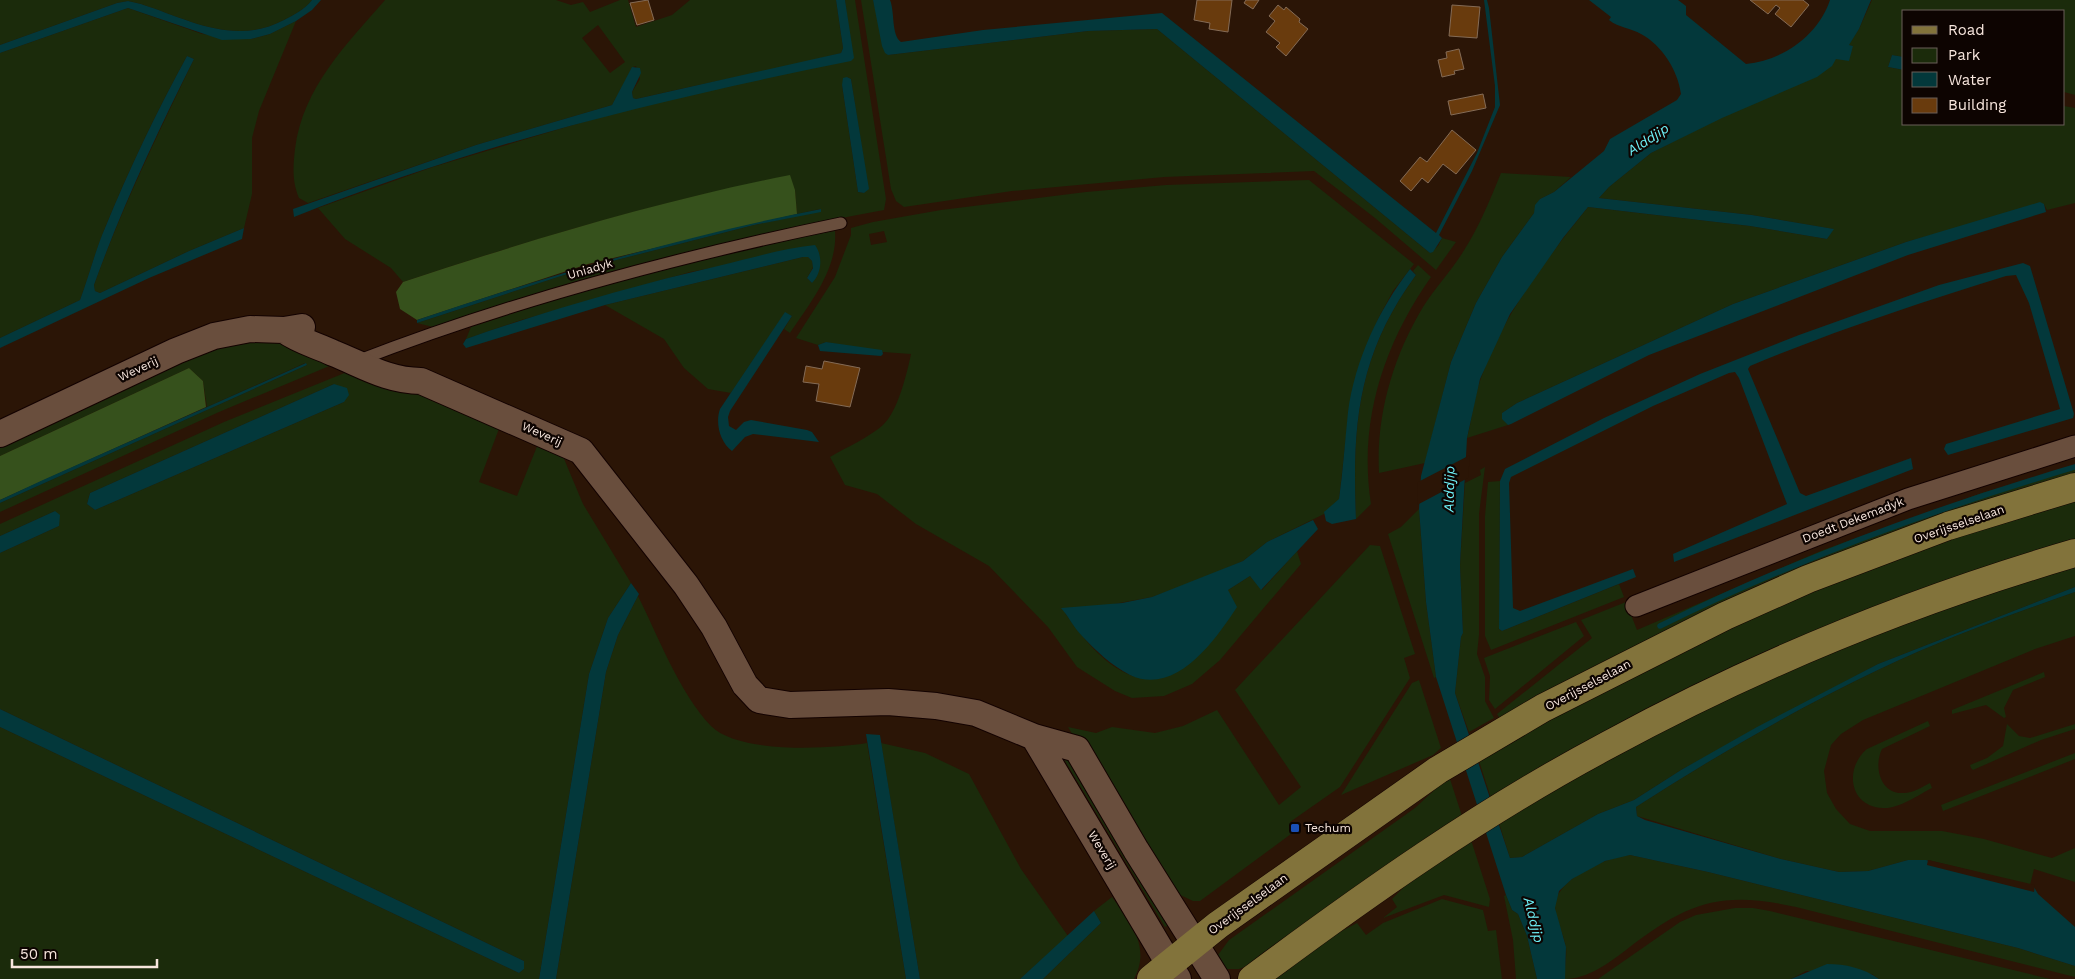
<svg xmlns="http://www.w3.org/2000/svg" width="2075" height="979" viewBox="0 0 2075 979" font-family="'Work Sans',sans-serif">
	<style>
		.green { fill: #1b2b0b; fill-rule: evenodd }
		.forest { fill: #36511c }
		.water { fill: #03383b }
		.pier { fill: #2b1506 }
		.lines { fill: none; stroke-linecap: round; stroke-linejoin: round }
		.stream { stroke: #03383b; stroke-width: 5.5 }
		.building { fill: #693b0d; stroke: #846b56 }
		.service-casing { stroke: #130200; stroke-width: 13 }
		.minor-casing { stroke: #130200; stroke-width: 23 }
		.tertiary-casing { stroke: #130200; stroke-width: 28 }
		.primary-casing { stroke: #130200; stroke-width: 29 }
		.service { stroke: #694e3d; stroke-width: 11 }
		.minor { stroke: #694e3d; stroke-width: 21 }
		.tertiary { stroke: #694e3d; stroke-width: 26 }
		.primary { stroke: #82733b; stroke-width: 28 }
		.transit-dot { fill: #1a4fb4; stroke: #0d0401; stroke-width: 2 }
		.labels { text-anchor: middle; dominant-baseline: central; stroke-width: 4.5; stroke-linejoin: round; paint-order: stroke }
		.street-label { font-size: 12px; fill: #f7e6dd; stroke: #0d0401 }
		.poi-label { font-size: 12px; fill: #f7e6dd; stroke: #0d0401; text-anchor: start }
		.water-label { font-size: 14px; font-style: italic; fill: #6ff2f9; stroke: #0d0401 }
	</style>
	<rect width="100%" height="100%" fill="#2b1506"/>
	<path class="green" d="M 0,0 L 312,0 C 305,9 294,15 284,20 C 234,46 190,20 141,4 L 128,1 L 117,3 L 0,45 Z
		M 385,0 L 556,0 L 571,5 L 583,2 L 590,12 L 620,0 L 628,0 L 636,27 L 672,15 L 690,0 L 836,0 L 843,48 L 841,53 C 773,71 704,83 636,99 L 633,98 L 632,92 L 640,79 L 636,66 L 633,67 L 612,105 L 476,145 L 308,203 L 299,198 C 292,181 293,167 295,149 C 303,87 346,45 385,0 ZM 598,25 L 625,62 L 610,73 L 582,38 Z
		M 845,0 L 855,0 L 886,199 L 884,210 C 731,238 580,275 433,327 L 417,323 L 589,267 L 754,225 L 821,211 L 820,209 L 797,214 L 795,190 L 789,176 C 658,201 530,240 403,282 L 391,268 L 345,239 L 318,208 L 433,167 L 573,125 L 633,108 L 755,80 L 853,52 L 851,50 ZM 847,77 L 851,79 L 868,188 L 864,193 L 858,192 L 842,85 Z
		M 861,0 L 873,0 L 888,55 L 1088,31 L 1157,29 L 1430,253 L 1438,246 L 1442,238 L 1456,242 L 1436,270 L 1375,218 L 1314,171 L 1164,177 L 1012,191 L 904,207 L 896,201 L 891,189 Z
		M 1872,0 L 2075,0 L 2075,95 L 2064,92 L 2064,11 L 1904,11 L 1904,57 L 1892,55 L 1888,67 L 1904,70 L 1904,124 L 2064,124 L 2064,106 L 2075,108 L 2075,203 L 2047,210 L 2044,204 L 1906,242 L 1733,304 L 1517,403 L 1502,413 L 1503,419 L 1508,425 L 1467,438 C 1472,419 1474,397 1481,378 C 1503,314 1546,260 1588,207 L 1750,226 L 1827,239 L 1833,229 L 1752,215 L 1599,198 L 1609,187 L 1651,153 L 1835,59 L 1853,46 L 1848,45 L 1859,29 Z
		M 128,8 L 202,34 L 251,39 L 270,34 L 296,21 L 259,111 L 252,138 L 252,194 L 244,228 L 189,251 L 100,293 L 95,291 L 94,285 C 122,207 158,134 194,59 L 187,56 C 157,111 129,169 105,228 C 95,252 89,276 80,300 L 0,338 L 0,53 Z
		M 1501,173 L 1571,177 L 1554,192 L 1540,199 L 1534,213 L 1502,257 L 1476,303 L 1451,362 L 1425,463 L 1379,473 C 1376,415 1393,357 1423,307 C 1435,288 1451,271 1463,252 C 1479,227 1490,200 1501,173 Z
		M 1309,180 L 1414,264 L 1393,291 L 1378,319 L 1355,380 L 1349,410 L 1339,500 L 1324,514 L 1267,542 L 1243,561 L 1196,581 L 1152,597 L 1065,613 C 1081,636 1103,664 1130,675 C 1136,678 1144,678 1150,679 L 1228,590 L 1250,576 L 1262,590 L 1297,551 L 1301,564 L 1220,660 L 1192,684 L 1164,696 L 1132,698 L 1115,691 L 1077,667 L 1048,627 L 989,566 L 916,524 L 877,494 L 845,485 L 830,457 C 847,447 868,438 883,425 C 898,411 907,373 911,354 L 883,352 L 826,342 L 818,345 L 796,338 L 835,277 L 851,235 L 851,228 L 873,222 L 941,210 L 1086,192 L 1166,185 ZM 884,231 L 887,242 L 871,245 L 869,234 Z
		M 835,231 C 838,269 810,303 790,333 L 784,329 L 792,316 L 785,313 L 731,393 L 708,389 L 684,368 L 664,339 L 605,305 L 803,257 L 808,257 L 812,261 L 813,267 L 807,278 L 812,283 L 817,248 L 690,272 L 518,321 L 466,339 L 471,327 C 588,288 713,250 835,231 Z
		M 1418,265 L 1431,277 C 1384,344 1358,421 1371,504 L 1356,519 C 1352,424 1358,354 1416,275 L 1413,271 Z
		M 281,341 L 339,362 L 219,412 L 0,512 L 0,503 L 307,365 L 305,363 L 207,407 L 203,381 L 189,368 L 0,456 L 0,443 L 179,360 L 232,342 Z
		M 347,372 L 446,403 L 500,426 L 479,482 L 517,496 L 538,444 L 562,454 L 583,504 L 631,583 L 608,618 L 589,674 L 539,979 L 0,979 L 0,727 L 519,973 L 524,969 L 524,961 L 0,709 L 0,553 L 59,526 L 55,511 L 0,536 L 0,524 L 224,422 ZM 334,384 L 344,402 L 95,510 L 87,504 L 90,493 Z
		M 2075,466 L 2075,477 L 1501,720 L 1497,714 L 1592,638 L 1581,620 L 1626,602 L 1637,630 L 1823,550 L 1982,493 Z
		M 1485,467 L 1479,514 L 1479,635 L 1477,654 L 1485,677 L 1485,701 L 1494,718 L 1469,732 L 1455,693 L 1461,637 L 1463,633 L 1460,565 L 1465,483 L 1481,475 L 1480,470 Z
		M 1500,481 L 1499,629 L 1502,631 L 1619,584 L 1624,597 L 1491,650 L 1485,636 L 1485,516 L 1488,482 Z
		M 2075,497 L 2075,542 L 1491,798 L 1479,761 L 1490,750 L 1729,625 L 1886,560 Z
		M 1419,509 L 1426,602 L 1436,677 L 1434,678 L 1388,534 L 1401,527 Z
		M 1370,545 L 1380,546 L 1415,654 L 1404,658 L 1410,678 L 1340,787 L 1290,822 L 1295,831 L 1200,901 L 1193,901 L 1176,893 L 1146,857 L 1068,727 L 1096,733 L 1112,727 L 1155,733 L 1183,726 L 1217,710 L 1279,805 L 1301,787 L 1235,690 Z
		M 2075,564 L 2075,587 L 1878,664 L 1681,770 L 1634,800 L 1598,814 L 1522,857 L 1510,858 L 1499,823 L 1510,813 L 1675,721 L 1901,623 Z
		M 2075,592 L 2075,636 L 2035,649 L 1863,720 L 1841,734 L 1831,745 L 1824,771 L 1827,793 L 1836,809 L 1850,824 L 1870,831 L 1942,831 L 1984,839 L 2052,858 L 2075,848 L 2075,882 L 2034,869 L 2030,885 L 1928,860 L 1908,860 L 1868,871 L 1839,872 L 1781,859 L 1637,816 L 1636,807 C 1714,757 1795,709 1880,669 C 1943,639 2010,615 2075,592 Z
		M 638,596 C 658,636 680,694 711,726 C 739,754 830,749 867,743 L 906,979 L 556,979 L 606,672 L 618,635 Z
		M 1576,622 L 1584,636 L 1495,709 L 1489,700 L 1490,676 L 1484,658 Z
		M 2044,672 L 2045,677 L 2013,690 L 2004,708 L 2006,717 L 2004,718 L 1986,705 L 1952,714 L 1952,710 Z
		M 1419,680 L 1441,748 L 1433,755 L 1341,795 L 1412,683 Z
		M 1928,721 L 1930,726 L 1882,749 C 1873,767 1881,795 1904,793 C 1913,793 1922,787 1930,783 L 1932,788 C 1918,795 1899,809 1883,808 C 1849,807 1844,768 1867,749 Z
		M 2007,724 L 2019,736 L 2030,738 L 2075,724 L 2075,729 L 2041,740 L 1973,770 L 1971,768 L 1970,765 L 1987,758 L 2003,746 Z
		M 881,743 L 925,753 L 969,774 L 1021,869 L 1068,936 L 1020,979 L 920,979 Z
		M 2075,753 L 2075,759 L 1943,811 L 1941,805 Z
		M 1062,756 L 1074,757 L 1174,922 L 1165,927 Z
		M 1450,779 L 1462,816 L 1254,963 L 1239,969 L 1226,969 L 1218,955 L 1229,940 L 1415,808 L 1442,783 Z
		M 1471,840 L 1490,899 L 1489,907 L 1444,895 L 1383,918 L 1397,907 L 1392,899 L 1424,867 Z
		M 1630,855 L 1708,872 L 2018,948 L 2075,966 L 2075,977 L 1796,907 C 1719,890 1687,903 1626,950 C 1609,963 1587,979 1565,979 C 1564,969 1567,958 1566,948 C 1564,934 1556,921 1555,907 C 1555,879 1607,857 1630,855 Z
		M 1506,895 L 1512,910 L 1518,914 L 1527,936 L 1537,979 L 1516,979 L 1513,940 L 1504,896 Z
		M 1112,897 C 1131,923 1151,947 1134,979 L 1043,979 L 1101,923 L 1094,911 Z
		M 1442,899 L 1483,910 L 1488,931 L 1496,930 L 1502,979 L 1267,979 L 1300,953 L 1357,923 L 1366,935 L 1383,923 Z
		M 1735,908 L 1753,908 L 1770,911 L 2050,979 L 1879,979 L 1872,974 L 1806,971 L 1791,979 L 1598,979 L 1680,922 L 1696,915 Z"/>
	<path class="forest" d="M 790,175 L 795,190 L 797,214 L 588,264 L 417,320 L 400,309 L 396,292 L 403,282 C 530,240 658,201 790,175 Z
		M 189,368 L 203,381 L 206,407 L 0,500 L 0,456 Z"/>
	<path class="water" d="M 312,0 L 321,0 L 312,10 L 296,21 L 270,34 L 251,39 L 222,40 L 128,8 L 0,53 L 0,45 L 117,3 L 128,1 L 141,4 C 190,20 234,46 284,20 C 294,15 305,9 312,0 Z
		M 836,0 L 845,0 L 854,58 L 851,61 C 662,99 473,145 294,217 L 293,209 L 476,145 L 612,105 L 632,67 L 640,68 L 641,73 L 632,92 L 633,98 L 636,99 L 841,53 L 843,48 Z
		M 873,0 L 890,0 C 895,12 891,35 901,42 L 983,30 L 1162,13 L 1436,233 L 1477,153 L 1495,107 L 1495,86 L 1484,0 L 1487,0 L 1489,8 L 1500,105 L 1472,171 L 1439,235 L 1442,238 L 1433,252 L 1430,253 L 1157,29 L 1088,31 L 888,55 L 885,53 L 882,46 Z
		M 1589,0 L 1678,0 L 1686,6 L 1686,15 L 1746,64 C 1783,60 1818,36 1830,0 L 1871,0 L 1859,29 L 1849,45 L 1853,46 L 1849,61 L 1836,59 L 1832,66 L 1817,77 L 1722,118 L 1651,153 L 1609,187 L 1599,198 L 1752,215 L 1834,229 L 1827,239 L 1750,226 L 1588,207 L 1563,238 L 1510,314 L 1480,379 L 1467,438 L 1460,565 L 1463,633 L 1461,637 L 1455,693 L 1510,858 L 1522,857 L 1598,814 L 1634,800 L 1681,770 L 1757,727 L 1878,664 L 2075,587 L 2075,592 C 2010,615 1943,639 1880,669 C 1795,709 1714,757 1636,807 L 1637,816 L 1645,820 L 1781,859 L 1839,872 L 1868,871 L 1908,860 L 1926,860 L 2034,887 L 2038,894 L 2075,927 L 2075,966 L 2018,948 L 1708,872 L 1630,855 L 1605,861 L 1572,879 L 1559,891 L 1555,908 L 1566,947 L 1565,979 L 1537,979 L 1527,936 L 1518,914 L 1512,910 L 1506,895 L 1436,677 L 1426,602 L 1419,509 L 1421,476 L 1451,362 L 1476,303 L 1502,257 L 1534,213 L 1535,205 L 1540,199 L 1554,192 L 1604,151 L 1610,139 L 1677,100 L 1681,94 C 1678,71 1662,45 1641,34 C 1631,28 1619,28 1609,20 L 1611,17 Z
		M 1892,55 L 1904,57 L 1904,70 L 1888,67 Z
		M 187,56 L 194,59 C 157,133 122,207 94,285 L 95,291 L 100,293 L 189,251 L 244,228 L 242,239 L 149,278 L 0,348 L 0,338 L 80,300 C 89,276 95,251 105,228 C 129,169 157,111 187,56 Z
		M 847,77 L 851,79 L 869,189 L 864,193 L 858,192 L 842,85 L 843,78 Z
		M 2040,202 L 2044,204 L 2046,212 L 1908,255 L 1649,355 L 1511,424 L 1508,425 L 1502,419 L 1502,413 L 1517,403 L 1733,304 L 1906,242 Z
		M 821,209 L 821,212 L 754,225 L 589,267 L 417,323 L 417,320 C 550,275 683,236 821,209 Z
		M 815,245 C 823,256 822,273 812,283 L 807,278 L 813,268 L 812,261 L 808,257 L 803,257 L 605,305 L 466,348 L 463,344 L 466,339 C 549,310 635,285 722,265 C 752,258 784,248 815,245 Z
		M 2023,263 L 2030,266 L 2074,414 L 2073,418 L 1948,455 L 1944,449 L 1946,444 L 2060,409 L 2029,303 L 2016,275 L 2006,276 C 1919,303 1834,331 1750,366 L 1748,369 L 1800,493 L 1806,496 L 1911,458 L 1913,469 L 1674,562 L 1673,554 L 1787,504 L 1739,378 L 1735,372 L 1729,373 L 1653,406 L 1511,477 L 1509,483 L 1513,608 L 1520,611 L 1633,569 L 1636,577 L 1502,631 L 1499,629 L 1500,481 L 1505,469 L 1604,418 L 1700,374 L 1799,335 L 1939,285 Z
		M 1410,269 L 1416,275 C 1358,354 1352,424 1356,519 L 1332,524 L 1326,521 L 1324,512 L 1339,499 C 1343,470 1345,441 1348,412 C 1355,360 1379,309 1410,269 Z
		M 785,312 L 792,316 L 730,411 L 728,417 L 729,426 L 736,430 L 744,422 L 751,420 L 807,430 L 812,432 L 819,442 L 753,434 L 745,437 L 732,451 C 720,442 715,423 720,409 Z
		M 826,342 L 882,350 L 883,354 L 881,356 L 820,351 L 818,345 Z
		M 306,363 L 307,365 L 0,503 L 0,500 L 43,480 Z
		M 334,384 L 347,388 L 349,395 L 344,402 L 95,510 L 87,504 L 90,493 Z
		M 55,511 L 60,515 L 59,526 L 0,553 L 0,536 Z
		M 1313,520 L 1318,529 L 1261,590 L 1250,576 L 1228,590 L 1237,607 C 1216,639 1176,697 1130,675 C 1112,666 1095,650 1082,636 C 1074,628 1069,617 1061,608 L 1122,603 L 1152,597 L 1243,561 L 1267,542 Z
		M 631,583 L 639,594 L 618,635 L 606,672 L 556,979 L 539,979 L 589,674 L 608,618 Z
		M 0,709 L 524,961 L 524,969 L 519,973 L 0,727 Z
		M 866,734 L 880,735 L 920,979 L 906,979 Z
		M 1094,911 L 1101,923 L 1043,979 L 1020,979 Z
		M 1827,964 C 1845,964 1864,968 1879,979 L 1791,979 Z"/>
	<path class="pier" d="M 1470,455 L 1468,478 L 1417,505 L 1418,482 Z
		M 1928,860 L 2035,885 L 2034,892 L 1927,865 Z"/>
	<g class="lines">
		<path class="stream" d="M 1660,626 C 1794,560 1933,509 2075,467"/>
	</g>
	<path class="building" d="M 648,0 L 654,20 L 637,25 L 630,3 Z
		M 1197,0 L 1232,0 L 1228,32 L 1209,29 L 1210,23 L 1194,20 Z
		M 1246,0 L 1259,0 L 1253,9 L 1244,3 Z
		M 1750,0 L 1803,0 L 1809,5 L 1791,27 L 1775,14 L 1780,8 L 1776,5 L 1768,14 Z
		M 1278,5 L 1284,10 L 1286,7 L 1300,19 L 1299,22 L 1308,29 L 1286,56 L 1276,47 L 1280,43 L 1266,32 L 1275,21 L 1269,16 Z
		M 1452,5 L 1480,7 L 1477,38 L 1449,36 Z
		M 1459,49 L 1464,69 L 1454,71 L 1455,74 L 1442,77 L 1438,60 L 1447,58 L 1446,52 Z
		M 1483,94 L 1486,108 L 1451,115 L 1448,101 Z
		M 1452,130 L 1476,150 L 1456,174 L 1443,164 L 1428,183 L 1422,178 L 1411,191 L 1400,181 L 1420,157 L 1427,162 Z
		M 824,361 L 860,368 L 850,407 L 816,401 L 819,384 L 803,382 L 806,366 L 822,369 Z"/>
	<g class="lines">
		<defs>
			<path id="service" d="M 357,361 C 514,300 677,257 841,223"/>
			<path id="minor" d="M 1636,606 L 1908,499 L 2075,446"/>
			<path id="tertiary" d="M 284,330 C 299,341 316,345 333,353 C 363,365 388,381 421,381 L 581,451 L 686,585 L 714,627 L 745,685 L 759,700 L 790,705 L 888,702 L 936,706 L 976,713 L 1034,737 L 1077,749 L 1136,850 L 1217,979
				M 0,434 L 176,351 L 214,336 L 250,329 L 284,330 L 302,327
				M 1034,737 L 1178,979"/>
			<path id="primary" d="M 1151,979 L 1218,925 L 1438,770 L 1543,708 L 1725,616 L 1808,579 L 1948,526 L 2075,487
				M 1252,979 C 1366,894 1482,812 1608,745 C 1755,665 1914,600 2075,553"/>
		</defs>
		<use href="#service" class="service-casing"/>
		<use href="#minor" class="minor-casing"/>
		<use href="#tertiary" class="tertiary-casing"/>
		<use href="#primary" class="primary-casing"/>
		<use href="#service" class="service"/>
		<use href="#minor" class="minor"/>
		<use href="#tertiary" class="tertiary"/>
		<use href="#primary" class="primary"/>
	</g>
	<rect class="transit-dot" x="1290" y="823" width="10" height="10" rx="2.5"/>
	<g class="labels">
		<g class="street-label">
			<text transform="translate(590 269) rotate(-16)">Uniadyk</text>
			<text transform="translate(138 369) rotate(-25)">Weverij</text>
			<text transform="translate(542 434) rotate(24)">Weverij</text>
			<text transform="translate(1853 520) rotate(-21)">Doedt Dekemadyk</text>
			<text transform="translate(1959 524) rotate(-19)">Overijsselselaan</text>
			<text transform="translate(1588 685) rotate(-28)">Overijsselselaan</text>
			<text transform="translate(1102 850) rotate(59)">Weverij</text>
			<text transform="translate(1248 904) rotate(-36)">Overijsselselaan</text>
		</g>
		<g class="poi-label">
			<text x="1305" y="828">Techum</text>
		</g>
		<g class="water-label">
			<text transform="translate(1648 139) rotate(-33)">Alddjip</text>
			<text transform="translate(1449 489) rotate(-89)">Alddjip</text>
			<text transform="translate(1534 920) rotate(76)">Alddjip</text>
		</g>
	</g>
	<rect x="1902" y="10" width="162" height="115" fill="#0d0401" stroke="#6b5e59"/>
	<rect x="1912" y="26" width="25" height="8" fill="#82733b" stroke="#6b5e59"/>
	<text x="1948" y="35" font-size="15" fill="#f7e6dd">Road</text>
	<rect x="1912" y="48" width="25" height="15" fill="#1b2b0b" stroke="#6b5e59"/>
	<text x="1948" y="60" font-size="15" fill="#f7e6dd">Park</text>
	<rect x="1912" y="72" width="25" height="15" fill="#03383b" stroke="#6b5e59"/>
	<text x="1948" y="85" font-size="15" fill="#f7e6dd">Water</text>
	<rect x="1912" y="98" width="25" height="15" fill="#693b0d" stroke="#6b5e59"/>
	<text x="1948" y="110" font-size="15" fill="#f7e6dd">Building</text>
	<path d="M12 959v8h145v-8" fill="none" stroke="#f7e6dd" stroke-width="2.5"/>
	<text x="20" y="959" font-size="15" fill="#f7e6dd" stroke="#0d0401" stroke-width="4" paint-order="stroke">50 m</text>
</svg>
